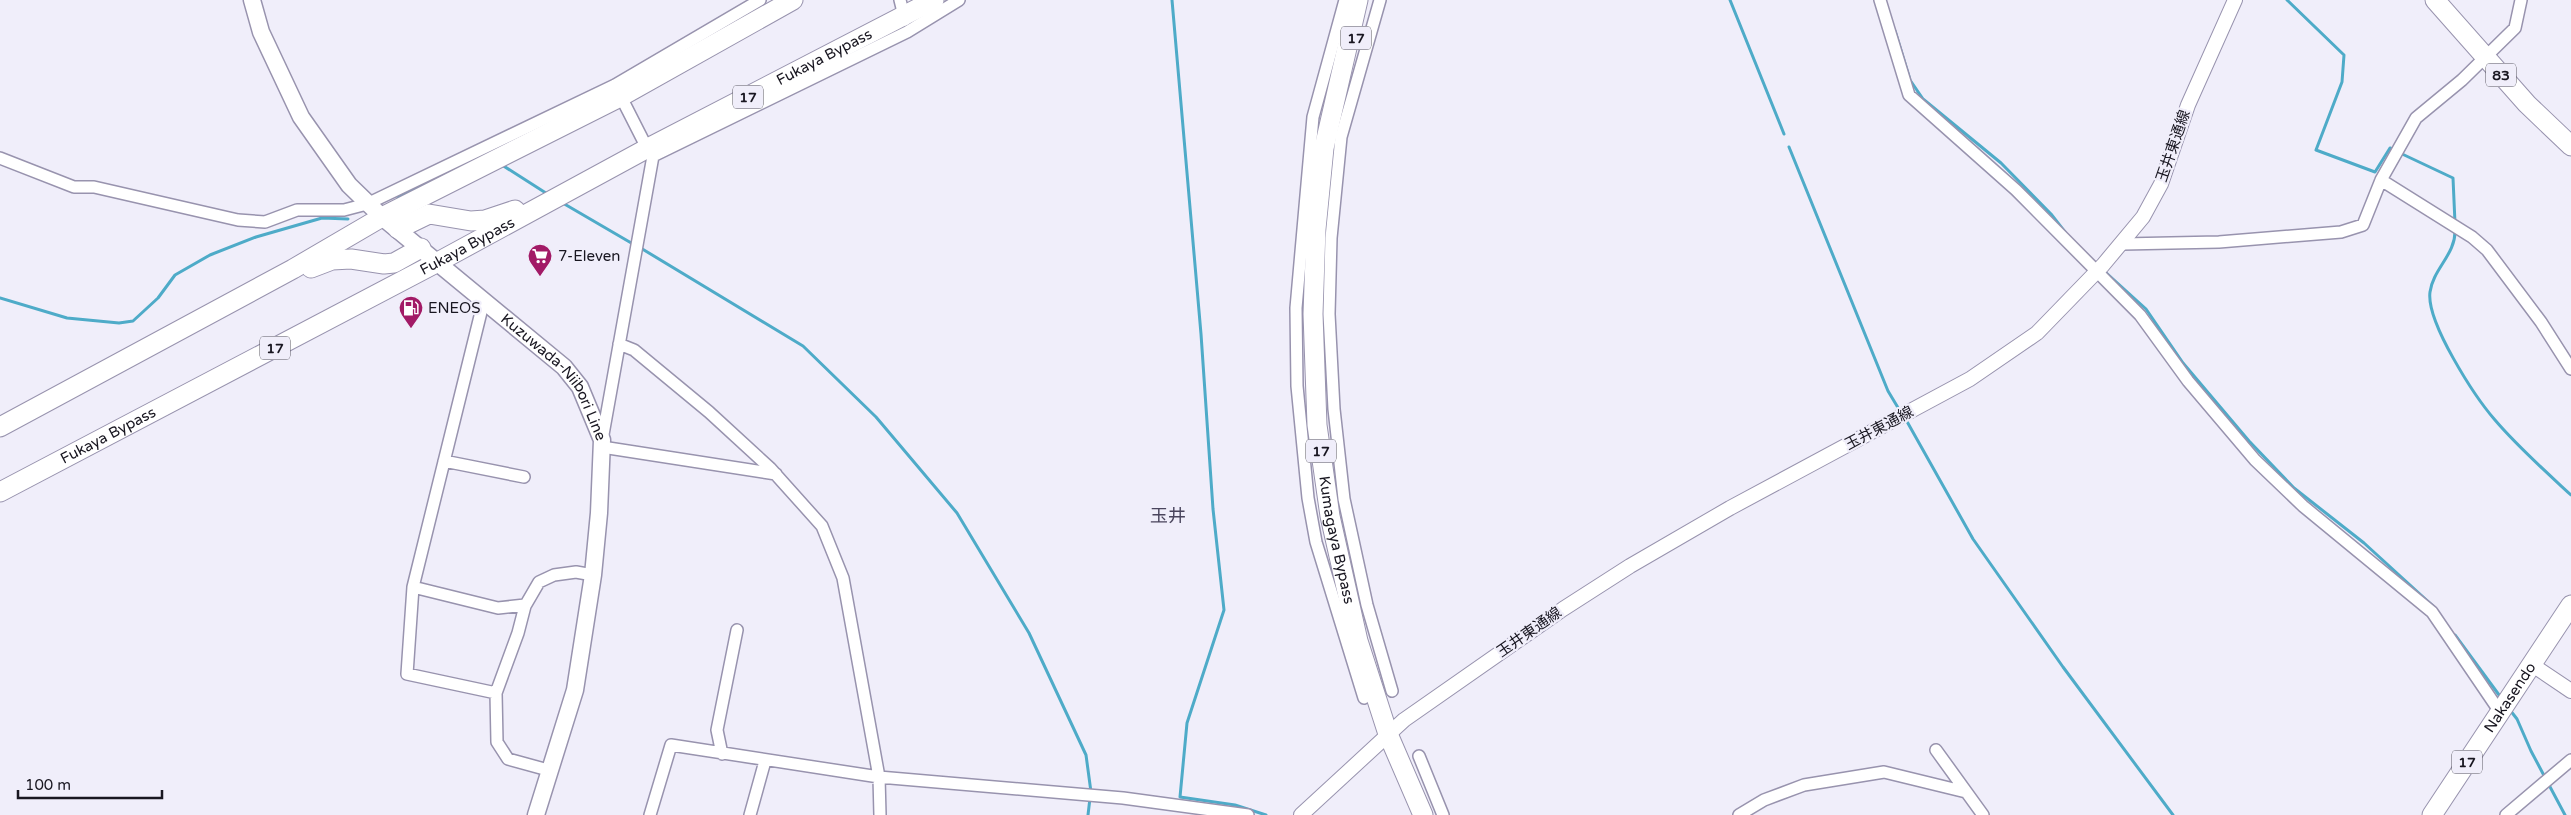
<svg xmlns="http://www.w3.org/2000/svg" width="2571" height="815" viewBox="0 0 2571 815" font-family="'Varela Round','Noto Sans JP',sans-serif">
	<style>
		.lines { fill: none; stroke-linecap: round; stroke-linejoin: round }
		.stream { stroke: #4eabc8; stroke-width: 3 }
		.minor-casing { stroke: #9893ae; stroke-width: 14 }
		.tertiary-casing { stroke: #9893ae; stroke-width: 16 }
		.secondary-casing { stroke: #9893ae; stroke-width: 19 }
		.primary-casing { stroke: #9893ae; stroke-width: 21 }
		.trunk-casing { stroke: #9893ae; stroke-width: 21 }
		.minor { stroke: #fff; stroke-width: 11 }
		.tertiary { stroke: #fff; stroke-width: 14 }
		.secondary { stroke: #fff; stroke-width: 16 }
		.primary { stroke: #fff; stroke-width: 19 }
		.trunk { stroke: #fff; stroke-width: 19 }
		.labels { text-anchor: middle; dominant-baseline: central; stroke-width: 4.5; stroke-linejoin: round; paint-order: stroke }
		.shield { fill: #f0eefa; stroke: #595761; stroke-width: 1 }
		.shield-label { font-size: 14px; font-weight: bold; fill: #181620 }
		.street-label { font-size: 15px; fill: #181620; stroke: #f0eefa }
		.poi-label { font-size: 15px; fill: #181620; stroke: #f0eefa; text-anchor: start }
		.quarter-label { font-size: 18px; fill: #4a455d; stroke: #f0eefa }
	</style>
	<rect width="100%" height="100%" fill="#f0eefa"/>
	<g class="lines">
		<path class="stream" d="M 1172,0 L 1201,334 L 1213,509 L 1224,610 L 1187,723 L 1180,797 L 1235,805 L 1266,815
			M 1730,0 L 1784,134
			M 2287,0 L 2344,55 L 2342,82 L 2316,150 L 2375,172 L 2390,148 L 2395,150
			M 1895,31 L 1910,80 L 1923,99 L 2001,163 L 2051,214 L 2065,232
			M 1789,147 L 1888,391 L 1900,411
			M 2400,153 L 2453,178 L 2455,223
			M 502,165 L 549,195
			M 398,197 L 432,179
			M 561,202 L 633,244
			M 2455,230 C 2456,254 2433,269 2430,292 C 2426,322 2475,397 2495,420 C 2518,447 2545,471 2571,495
			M 639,247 L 803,346 L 876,417 L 957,513 L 1029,633 L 1086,755 L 1091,792
			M 2103,270 L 2146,309 L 2183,363 L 2249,441 L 2294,488 L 2364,543 L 2433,606
			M 0,298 L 67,318 L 119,323 L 133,321 L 158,298 L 175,275 L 210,255 L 256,237 L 322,218 L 348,219
			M 1905,418 L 1973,539 L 2063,667 L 2173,815
			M 2455,635 L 2502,699
			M 2510,710 L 2517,719 L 2531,751 L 2565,815
			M 1088,815 L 1090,798"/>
		<defs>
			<path id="minor" d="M 900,0 L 905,20
				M 1345,0 L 1313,117 L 1296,308 L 1297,386 L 1308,498 L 1316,542 L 1364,698
				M 1380,0 L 1341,137 L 1331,238 L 1329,314 L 1334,409 L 1344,499 L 1367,605 L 1392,691
				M 1880,0 L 1909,95 L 2016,190 L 2140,315 L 2188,381 L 2255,460 L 2303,506 L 2432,612 L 2500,712
				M 619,93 L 649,152
				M 653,156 L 907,32 L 959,0
				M 0,158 L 74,187 L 94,187 L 238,220 L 265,222 L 297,210 L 344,210 L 367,204 L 615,85 L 760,0
				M 2381,180 L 2472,237 L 2487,250 L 2541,322 L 2571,369
				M 2123,244 L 2219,242 L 2341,232 L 2363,225 L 2381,180 L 2416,118 L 2462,80 L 2515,28 L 2521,0
				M 484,300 L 413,587 L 407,674 L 496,693
				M 619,344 L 634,350 L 709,412 L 770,468 L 822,526 L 843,578 L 879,777 L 880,815
				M 602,440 L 653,156
				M 602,447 L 776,474
				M 444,461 L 524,477
				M 413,587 L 498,608 L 525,605
				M 1936,750 L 1983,815
				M 722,754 L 717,730 L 737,630
				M 1419,756 L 1443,815
				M 548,770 L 508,759 L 497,742 L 496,693 L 518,633 L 525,606 L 539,582 L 554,575 L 576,572 L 593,575
				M 650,815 L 671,745 L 879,777 L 1123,798 L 1248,815
				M 750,815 L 765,761
				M 1739,815 L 1764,800 L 1804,785 L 1884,772 L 1966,792
				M 2506,815 L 2571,760"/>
			<path id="tertiary" d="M 2531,664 L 2571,691
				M 1301,815 L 1404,720 L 1563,609 L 1630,566 L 1730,508 L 1970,379 L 2037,333 L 2103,265 L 2143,217 L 2161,184 L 2188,105 L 2235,0"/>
			<g id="secondary">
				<path id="s1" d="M 252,0 L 261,32 L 301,117 L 349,185 L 382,217 L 564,367 L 580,387 L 602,440 L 599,513 L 593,575 L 575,690 L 536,815"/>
			</g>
			<path id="primary" d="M 2435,0 L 2527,104 L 2571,146"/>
			<g id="trunk">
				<path id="s2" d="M 1358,0 L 1324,148 L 1316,229 L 1313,314 L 1317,425 L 1330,516 L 1358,641 L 1388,734 L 1423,815"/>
				<path d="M 398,229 L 429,214 L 471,221 L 485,220 L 515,210"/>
				<path d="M 311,268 L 332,260 L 351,259 L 384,264 L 394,263 L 421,248"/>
				<path d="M 0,427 L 293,269 L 382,217 L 620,97 L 793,0"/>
				<path id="s3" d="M 0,492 L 438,262 L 646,149 L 934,0"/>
				<path id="s4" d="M 2432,815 L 2571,605"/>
			</g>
		</defs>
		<use href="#minor" class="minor-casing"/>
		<use href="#tertiary" class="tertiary-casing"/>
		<use href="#secondary" class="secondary-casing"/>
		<use href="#primary" class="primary-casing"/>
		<use href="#trunk" class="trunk-casing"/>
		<use href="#minor" class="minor"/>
		<use href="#tertiary" class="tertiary"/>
		<use href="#secondary" class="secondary"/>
		<use href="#primary" class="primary"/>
		<use href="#trunk" class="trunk"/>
	</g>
	<defs>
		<symbol id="supermarket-pin" viewBox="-11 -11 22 30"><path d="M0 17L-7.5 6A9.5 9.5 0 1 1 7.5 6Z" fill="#a21a66" stroke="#f0eefa"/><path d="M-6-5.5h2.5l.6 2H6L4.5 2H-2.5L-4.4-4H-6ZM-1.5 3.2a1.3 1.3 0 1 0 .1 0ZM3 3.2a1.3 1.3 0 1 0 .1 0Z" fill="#fff"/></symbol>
		<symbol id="fuel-pin" viewBox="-11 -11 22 30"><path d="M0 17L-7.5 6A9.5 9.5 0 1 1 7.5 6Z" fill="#a21a66" stroke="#f0eefa"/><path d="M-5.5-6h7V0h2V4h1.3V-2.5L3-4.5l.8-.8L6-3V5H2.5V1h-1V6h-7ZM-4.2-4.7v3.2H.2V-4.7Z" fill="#fff"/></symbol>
	</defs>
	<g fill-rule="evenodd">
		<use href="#supermarket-pin" x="526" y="242" width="28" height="38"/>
		<use href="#fuel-pin" x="397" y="294" width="28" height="38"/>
	</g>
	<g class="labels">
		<g class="shield">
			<rect x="1341" y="26.5" width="30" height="23" rx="4"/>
			<rect x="2486" y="63.5" width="30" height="23" rx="4"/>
			<rect x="733" y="85.5" width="30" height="23" rx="4"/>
			<rect x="260" y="336.5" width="30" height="23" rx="4"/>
			<rect x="1306" y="439.5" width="30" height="23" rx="4"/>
			<rect x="2452" y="750.5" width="30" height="23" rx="4"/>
		</g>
		<g class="shield-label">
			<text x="1356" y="38">17</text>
			<text x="2501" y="75">83</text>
			<text x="748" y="97">17</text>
			<text x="275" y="348">17</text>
			<text x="1321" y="451">17</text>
			<text x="2467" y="762">17</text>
		</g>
		<g class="street-label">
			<text stroke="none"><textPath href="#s3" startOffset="932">Fukaya Bypass</textPath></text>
			<text transform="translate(2173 146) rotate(-71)">玉井東通線</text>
			<text stroke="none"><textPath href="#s3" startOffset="528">Fukaya Bypass</textPath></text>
			<text stroke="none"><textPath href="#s1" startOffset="494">Kuzuwada-Niibori Line</textPath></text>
			<text transform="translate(1879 428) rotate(-28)">玉井東通線</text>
			<text stroke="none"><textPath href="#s3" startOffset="122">Fukaya Bypass</textPath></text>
			<text stroke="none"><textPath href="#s2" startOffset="546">Kumagaya Bypass</textPath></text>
			<text transform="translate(1529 632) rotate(-35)">玉井東通線</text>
			<text stroke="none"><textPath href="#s4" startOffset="141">Nakasendo</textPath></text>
		</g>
		<g class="poi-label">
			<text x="558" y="256">7-Eleven</text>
			<text x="428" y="308">ENEOS</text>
		</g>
		<g class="quarter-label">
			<text x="1168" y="516">玉井</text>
		</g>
	</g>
	<path d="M18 790v8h144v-8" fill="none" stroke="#181620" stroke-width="2.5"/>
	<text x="25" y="790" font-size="15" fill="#181620" stroke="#f0eefa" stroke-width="4" paint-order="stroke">100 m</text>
</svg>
